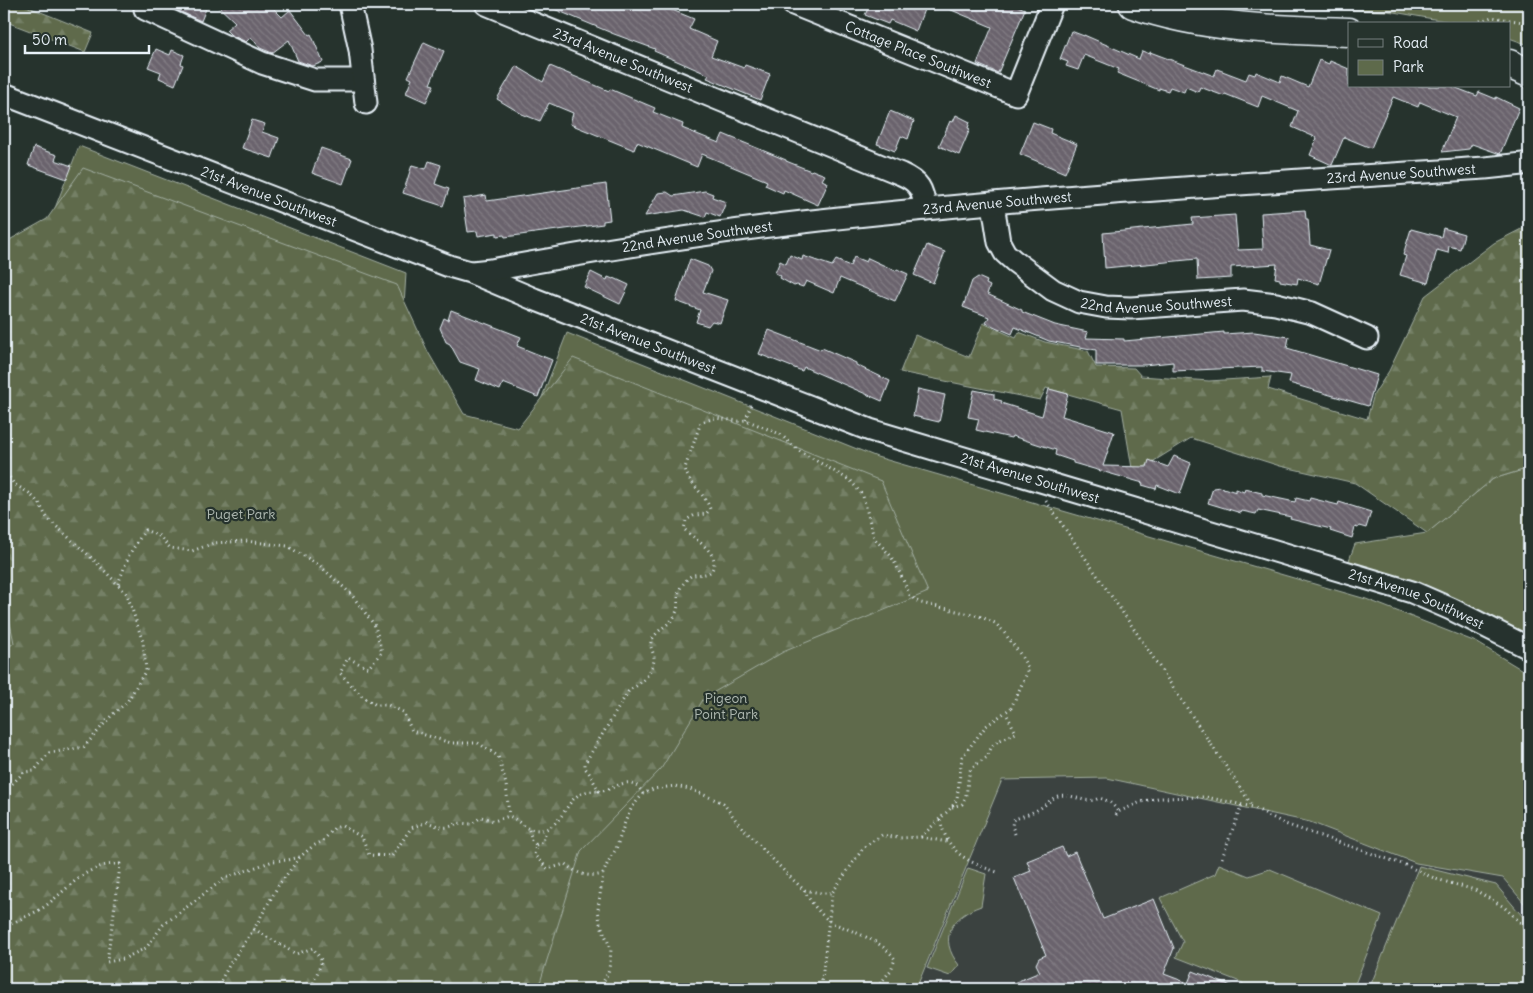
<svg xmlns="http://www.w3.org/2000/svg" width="1533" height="993" viewBox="0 0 1533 993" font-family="Delius,sans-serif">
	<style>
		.built { fill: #3b4240 }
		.green { fill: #5e6a4b; stroke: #a3aea2 }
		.forest { fill: url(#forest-firs); stroke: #a3aea2 }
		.building { fill: url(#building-back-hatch); stroke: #e8f1f8 }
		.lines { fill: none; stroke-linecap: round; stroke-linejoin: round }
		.minor-casing { stroke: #e8f1f8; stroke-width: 25 }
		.major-casing { stroke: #e8f1f8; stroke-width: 31 }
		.path { stroke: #e8f1f8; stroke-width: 3; stroke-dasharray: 1 4; stroke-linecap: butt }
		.minor { stroke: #26332d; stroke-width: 21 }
		.major { stroke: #26332d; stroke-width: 28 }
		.labels { text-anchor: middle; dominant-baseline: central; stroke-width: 4.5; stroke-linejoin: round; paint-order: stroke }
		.street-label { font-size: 14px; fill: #e8f1f8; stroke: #26332d }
		.park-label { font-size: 14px; fill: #b1bbb3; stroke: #26332d }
	</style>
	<defs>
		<pattern id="forest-firs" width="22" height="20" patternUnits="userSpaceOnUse" patternTransform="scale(1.25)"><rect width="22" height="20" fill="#5e6a4b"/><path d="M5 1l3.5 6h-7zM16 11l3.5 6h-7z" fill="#758066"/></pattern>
		<pattern id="building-back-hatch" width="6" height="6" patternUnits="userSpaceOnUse" patternTransform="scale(1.25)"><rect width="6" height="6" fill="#6b646d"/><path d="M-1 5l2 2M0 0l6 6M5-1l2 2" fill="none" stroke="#807b83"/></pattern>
	</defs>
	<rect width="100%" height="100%" fill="#26332d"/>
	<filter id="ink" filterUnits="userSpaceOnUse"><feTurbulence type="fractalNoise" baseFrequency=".02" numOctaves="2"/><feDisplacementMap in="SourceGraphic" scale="10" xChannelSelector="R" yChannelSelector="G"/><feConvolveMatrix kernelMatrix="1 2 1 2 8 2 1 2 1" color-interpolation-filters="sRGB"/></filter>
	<g filter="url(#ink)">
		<path class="built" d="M 1107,778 L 1310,822 L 1416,863 L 1503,878 L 1529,909 L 1529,989 L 916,989 L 1002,780 Z"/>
		<path class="green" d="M 1238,4 L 1529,4 L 1529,45 L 1509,38 L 1509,24 L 1462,24 L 1388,11 L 1261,7 Z
			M 79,146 L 406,273 L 403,323 L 417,352 L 510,479 L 567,333 L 877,457 L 1366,599 L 1476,642 L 1529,674 L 1529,909 L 1503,878 L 1416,863 L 1310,822 L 1107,778 L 1002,780 L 916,989 L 4,989 L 4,291 L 23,291 Z
			M 1529,468 L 1529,638 L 1429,587 L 1348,563 L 1355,544 L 1427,533 L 1493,479 Z
			M 1219,864 L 1249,876 L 1270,869 L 1382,916 L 1353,989 L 1241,989 L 1243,983 L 1176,957 L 1183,942 L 1160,898 L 1215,874 Z
			M 1419,866 L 1496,885 L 1529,924 L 1529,989 L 1369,989 Z
			M 968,868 L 986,874 L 981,906 C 952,916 937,938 959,965 L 950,976 L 927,968 Z"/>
		<path class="forest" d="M 4,4 L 21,4 L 93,33 L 85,52 L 4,21 Z
			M 83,168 L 397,285 L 428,352 L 464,414 L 518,428 L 573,358 L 881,481 L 928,592 L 783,652 L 704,698 L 661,769 L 581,851 L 538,989 L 4,989 L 4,650 L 14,643 L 4,593 L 4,243 L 47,219 Z
			M 1529,225 L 1529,468 L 1493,479 L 1427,533 L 1355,483 L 1280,466 L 1191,438 L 1133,474 L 1122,409 L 1046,388 L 1040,400 L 900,372 L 915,335 L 969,357 L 983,323 L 1016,338 L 1019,332 L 1045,342 L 1088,351 L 1096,367 L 1134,368 L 1141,376 L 1209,381 L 1271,377 L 1268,389 L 1367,419 L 1374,394 L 1389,371 L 1425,296 L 1494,243 Z"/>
		<path class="building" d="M 163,4 L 208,4 L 201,21 Z
			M 216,4 L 269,4 L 282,17 L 290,10 L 309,35 L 311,34 L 323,62 L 313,66 L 298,61 L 289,40 L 272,53 L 260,48 L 251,37 L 246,42 L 231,35 L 226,30 L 235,22 Z
			M 542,4 L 667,4 L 665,7 L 694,19 L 689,29 L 717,41 L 711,56 L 744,68 L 745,65 L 770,74 L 760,100 L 707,78 L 709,75 L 654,51 L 655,49 L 614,34 Z
			M 870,4 L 926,4 L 916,31 L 890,20 L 888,24 L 865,15 Z
			M 937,4 L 1013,4 L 1025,9 L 998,73 L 977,64 L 992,27 Z
			M 1071,31 L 1084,36 L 1084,35 L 1139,59 L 1142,51 L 1150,54 L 1150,52 L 1214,76 L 1217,69 L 1246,80 L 1249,73 L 1255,75 L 1256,72 L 1280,82 L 1282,76 L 1308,87 L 1319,60 L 1329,64 L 1330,61 L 1349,69 L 1349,86 L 1451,86 L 1477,96 L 1479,92 L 1496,99 L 1496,97 L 1519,108 L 1500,154 L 1472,144 L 1469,149 L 1442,152 L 1456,117 L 1420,102 L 1418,107 L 1393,97 L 1371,148 L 1344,137 L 1332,165 L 1310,155 L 1317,138 L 1292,127 L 1298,111 L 1262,96 L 1258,107 L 1225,94 L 1224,96 L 1200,87 L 1198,92 L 1186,87 L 1184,92 L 1170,87 L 1168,91 L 1159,88 L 1159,90 L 1117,73 L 1119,69 L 1084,55 L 1078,70 L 1066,66 L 1068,62 L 1060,59 Z
			M 424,42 L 444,51 L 430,84 L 434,85 L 426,102 L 406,93 L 412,79 L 408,77 Z
			M 156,49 L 170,55 L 172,50 L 184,55 L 181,64 L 183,65 L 175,85 L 159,78 L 161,72 L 148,67 Z
			M 516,66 L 543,82 L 550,66 L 609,91 L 610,89 L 655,108 L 653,112 L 683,124 L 682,128 L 719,143 L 723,134 L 786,160 L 786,161 L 811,171 L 812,170 L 825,175 L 822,180 L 828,183 L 818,205 L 784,190 L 783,193 L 765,185 L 767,181 L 702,154 L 697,167 L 637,142 L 634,150 L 570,124 L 573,113 L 549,103 L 540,121 L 522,114 L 497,99 Z
			M 890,111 L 914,121 L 908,139 L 901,136 L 895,151 L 877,144 Z
			M 956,115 L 970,122 L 968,128 L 970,129 L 959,155 L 939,146 L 950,121 L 953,122 Z
			M 252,120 L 265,124 L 262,132 L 279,138 L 272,158 L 242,148 Z
			M 1033,122 L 1051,129 L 1050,133 L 1077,144 L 1065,173 L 1020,154 Z
			M 34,147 L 57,155 L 55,160 L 72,166 L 67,179 L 28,165 Z
			M 321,148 L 352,159 L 343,184 L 312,173 Z
			M 429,161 L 441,165 L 435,184 L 449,189 L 443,206 L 403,193 L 412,165 L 426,169 Z
			M 606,184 L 610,220 L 603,221 L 603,224 L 505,237 L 504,235 L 497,236 L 497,233 L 478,236 L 477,231 L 468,232 L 463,199 L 486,195 L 487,201 Z
			M 705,191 L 713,194 L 712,197 L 726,202 L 720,217 L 707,212 L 705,217 L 684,210 L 645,216 L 658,193 L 667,192 L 673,196 Z
			M 1305,210 L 1306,219 L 1308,219 L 1310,245 L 1329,250 L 1319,284 L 1298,278 L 1297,284 L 1280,281 L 1280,279 L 1275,278 L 1277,264 L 1231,267 L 1231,278 L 1198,280 L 1197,259 L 1105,268 L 1103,233 L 1193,224 L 1192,218 L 1235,215 L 1238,250 L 1263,249 L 1261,213 Z
			M 1443,228 L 1464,234 L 1460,249 L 1449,246 L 1448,253 L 1437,250 L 1428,283 L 1400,275 L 1406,256 L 1403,255 L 1411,229 L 1441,237 Z
			M 927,245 L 945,252 L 933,283 L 914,275 Z
			M 790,255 L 802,260 L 803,256 L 832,266 L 836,260 L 850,266 L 854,257 L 866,262 L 868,258 L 896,271 L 897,269 L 908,274 L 895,301 L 840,278 L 834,293 L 806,281 L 803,287 L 797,285 L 794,286 L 780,278 L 781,276 L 775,273 L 780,261 L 786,264 Z
			M 690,259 L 708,266 L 711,271 L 703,292 L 728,300 L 720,323 L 712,321 L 708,326 L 696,322 L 700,310 L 676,301 Z
			M 591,272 L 607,280 L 608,277 L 613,279 L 614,278 L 629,285 L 620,304 L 584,287 Z
			M 978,277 L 987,281 L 986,284 L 990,286 L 987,294 L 1022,310 L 1022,312 L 1055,325 L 1088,332 L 1086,338 L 1124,339 L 1124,341 L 1224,332 L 1224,334 L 1254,332 L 1289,337 L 1287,348 L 1377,375 L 1368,406 L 1289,383 L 1291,375 L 1262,371 L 1262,367 L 1173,371 L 1173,362 L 1144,365 L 1096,365 L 1096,350 L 1049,341 L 1015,327 L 1012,334 L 986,323 L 989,317 L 963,307 L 972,281 Z
			M 451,310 L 521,337 L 517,346 L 552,360 L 538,397 L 503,383 L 500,390 L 476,380 L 480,369 L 460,362 L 450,344 L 446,342 L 440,328 L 444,318 L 448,320 Z
			M 769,330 L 821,350 L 822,348 L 856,363 L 856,365 L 890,381 L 882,401 L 804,367 L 802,371 L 759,354 Z
			M 918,389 L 945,395 L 939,422 L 913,416 Z
			M 1049,389 L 1068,394 L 1062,416 L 1114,432 L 1103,466 L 1147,467 L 1149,460 L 1168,467 L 1174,456 L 1191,463 L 1180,494 L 1157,485 L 1156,489 L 1142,485 L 1143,483 L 1073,463 L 1073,461 L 1055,455 L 1056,450 L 1012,436 L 1011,438 L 976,430 L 979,419 L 968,417 L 974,390 L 994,394 L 994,399 L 1002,401 L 1001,403 L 1042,416 Z
			M 1220,487 L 1236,492 L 1236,489 L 1244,492 L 1245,489 L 1262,493 L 1262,495 L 1295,502 L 1296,498 L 1309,501 L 1310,498 L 1338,505 L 1339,502 L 1371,512 L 1366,528 L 1359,526 L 1358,528 L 1355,527 L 1352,538 L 1330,531 L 1331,529 L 1290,519 L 1291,517 L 1258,510 L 1256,514 L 1242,511 L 1241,513 L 1208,503 L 1213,488 Z
			M 1062,847 L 1066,856 L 1075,852 L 1103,919 L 1154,899 L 1174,948 L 1164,974 L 1188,983 L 1193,971 L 1239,989 L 999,989 L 1040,972 L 1036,964 L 1039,958 L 1046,955 L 1014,878 L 1031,871 L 1027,861 Z"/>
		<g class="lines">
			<defs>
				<g id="minor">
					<path d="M 147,4 L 145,9 L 262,63 L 315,80 L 363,80"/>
					<path d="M 350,4 L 360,50 L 366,103"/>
					<path id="s1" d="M 486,4 L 901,174 C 919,182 923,189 925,209"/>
					<path id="s2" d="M 793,4 L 1016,94 L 1052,4"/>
					<path id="s3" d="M 4,94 L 449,266 L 470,272 L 534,299 L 870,430 L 1412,592 L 1451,609 L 1529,648"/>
					<path id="s4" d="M 993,204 L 999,242 L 1005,253 L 1014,261 L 1053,290 L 1079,302 L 1106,307 L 1131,308 L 1243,300 L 1276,304 L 1312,313 L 1367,338"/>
					<path id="s5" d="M 472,272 L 491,270 C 594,251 699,234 803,222 C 1030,196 1257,183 1485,168 L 1523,164"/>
				</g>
				<path id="major" d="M 1133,4 C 1202,28 1276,30 1349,32
					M 1509,64 L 1529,73"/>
			</defs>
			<use href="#minor" class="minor-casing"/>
			<use href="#major" class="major-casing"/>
			<path class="path" d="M 1480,21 L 1492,17 L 1529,23
				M 746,420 L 751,404
				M 4,469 L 14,484 L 29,493 L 39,503 L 47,518 L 95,561 L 127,594 L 143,642 L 146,670 L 127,702 L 112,715 L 84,747 L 49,753 L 34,771 L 24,772 L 12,784 L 4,787
				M 1046,501 L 1134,629 L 1253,807
				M 118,584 L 129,555 L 145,530 L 159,536 L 170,548 L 192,551 L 214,543 L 246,541 L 287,546 L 319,565 L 351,594 L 375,626 L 382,652 L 368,668 L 348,658 L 340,673 L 362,696 L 376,705 L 388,705 L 403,712 L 412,731 L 451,743 L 478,743 L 498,756 L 506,784 L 509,816
				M 643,794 C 631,770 613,792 599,791 L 589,773 L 585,768 L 585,763 L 628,692 C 631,688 636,687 640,683 C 647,678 655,665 654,657 C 653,650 648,645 653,638 C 659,628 672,624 676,613 C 680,604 675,593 683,584 C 685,581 688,578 691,576 C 700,572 713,579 714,562 C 714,550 692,537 684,529 L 686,520 L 695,515 L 706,514 L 710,509 C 705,493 688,484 685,468 L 701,422 L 715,418 L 739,421 L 746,420 L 780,434 L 798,450 L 851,481 L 863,496 L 874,538 L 891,556 L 897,567 L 910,595 L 915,600 L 921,603 L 979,616 L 995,623 L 1003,631 L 1020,654 L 1027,666 L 1027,673 L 1011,708 L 986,726 L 962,757 L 957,799 L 952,807 L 921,837 L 898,838 L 882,835 L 864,847 L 832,893 L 822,979 L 818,989
				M 952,807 L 962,804 C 969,793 966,781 971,768 L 987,757 L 992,746 L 998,741 L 1016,733 L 1006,713
				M 1116,815 L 1118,812 L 1141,802 L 1158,798 L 1206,797 L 1253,807 L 1285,824 L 1405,865 L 1436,879 L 1475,890 L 1504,907 L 1529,931
				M 940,820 C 948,853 967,862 997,872
				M 529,830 L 532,840 L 536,845 L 534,855 L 548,869 L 565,864 C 576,873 587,878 603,874
				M 1015,834 L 1012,826 L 1013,820 C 1022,816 1033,813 1042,807 C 1047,804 1052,798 1058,796 C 1073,792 1085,806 1099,798 C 1110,801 1113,804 1118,812
				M 921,837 L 947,842
				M 536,845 L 543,842 L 546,830
				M 1222,858 L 1242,804
				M 804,890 C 810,901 819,913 828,920 C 832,923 838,925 843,927 C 861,935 883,942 895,959 L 891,970 L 876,989
				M 254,929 L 296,954 L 313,948 L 322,961 L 311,989
				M 4,930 C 15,919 31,916 44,907 C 70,888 86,863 120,864 C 117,897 111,929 107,962 L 123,959 L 146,948 L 163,925 L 225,878 L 273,861 L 288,860 L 300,857 L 313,846 L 323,841 L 334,828 L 342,826 L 362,837 L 369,855 L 392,856 L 411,828 L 427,822 C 438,826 446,831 457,823 L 472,824 L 481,817 L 494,821 L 509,816 C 514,818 516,820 520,823 C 527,830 534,830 544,830 C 570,820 564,789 598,791
				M 216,989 L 231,962 L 254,929 L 278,886 L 300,857
				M 599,989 L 608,973 L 610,963 L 611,949 L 600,923 L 598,909 L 603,874 L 608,862 L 616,849 L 625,822 L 632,807 L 643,794 L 653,789 L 675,786 L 690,789 L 723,803 L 738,823 L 787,874 L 804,890 L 821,893 L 832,893"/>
			<use href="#minor" class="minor"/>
			<use href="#major" class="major"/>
		</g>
	</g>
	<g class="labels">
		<g class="street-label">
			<text stroke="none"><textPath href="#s2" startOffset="135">Cottage Place Southwest</textPath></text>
			<text stroke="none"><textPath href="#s1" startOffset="148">23rd Avenue Southwest</textPath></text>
			<text stroke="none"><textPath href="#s5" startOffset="935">23rd Avenue Southwest</textPath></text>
			<text stroke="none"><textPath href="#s3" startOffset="284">21st Avenue Southwest</textPath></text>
			<text stroke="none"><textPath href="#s5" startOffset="530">23rd Avenue Southwest</textPath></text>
			<text stroke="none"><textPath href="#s5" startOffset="228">22nd Avenue Southwest</textPath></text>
			<text stroke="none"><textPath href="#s4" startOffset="218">22nd Avenue Southwest</textPath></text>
			<text stroke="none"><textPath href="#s3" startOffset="691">21st Avenue Southwest</textPath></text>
			<text stroke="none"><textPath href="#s3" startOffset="1096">21st Avenue Southwest</textPath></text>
			<text stroke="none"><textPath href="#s3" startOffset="1501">21st Avenue Southwest</textPath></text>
		</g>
		<g class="park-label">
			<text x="241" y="514">Puget Park</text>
			<text x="726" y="698">Pigeon<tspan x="726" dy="16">Point Park</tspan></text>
		</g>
	</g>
	<rect width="1533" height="993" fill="none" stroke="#26332d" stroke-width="20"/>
	<rect x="10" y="10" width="1513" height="973" fill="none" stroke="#e8f1f8" stroke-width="2" filter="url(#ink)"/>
	<rect x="1348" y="22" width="162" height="65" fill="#26332d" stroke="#747f7e"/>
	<rect x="1358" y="39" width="25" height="8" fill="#26332d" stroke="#747f7e"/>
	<text x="1393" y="48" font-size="15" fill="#e8f1f8">Road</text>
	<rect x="1358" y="60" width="25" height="15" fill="#5e6a4b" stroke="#747f7e"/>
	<text x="1393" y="72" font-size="15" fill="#e8f1f8">Park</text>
	<path d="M25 45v8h124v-8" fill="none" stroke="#e8f1f8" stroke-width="2.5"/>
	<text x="32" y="45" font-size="15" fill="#e8f1f8" stroke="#26332d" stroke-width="4" paint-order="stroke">50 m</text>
</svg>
